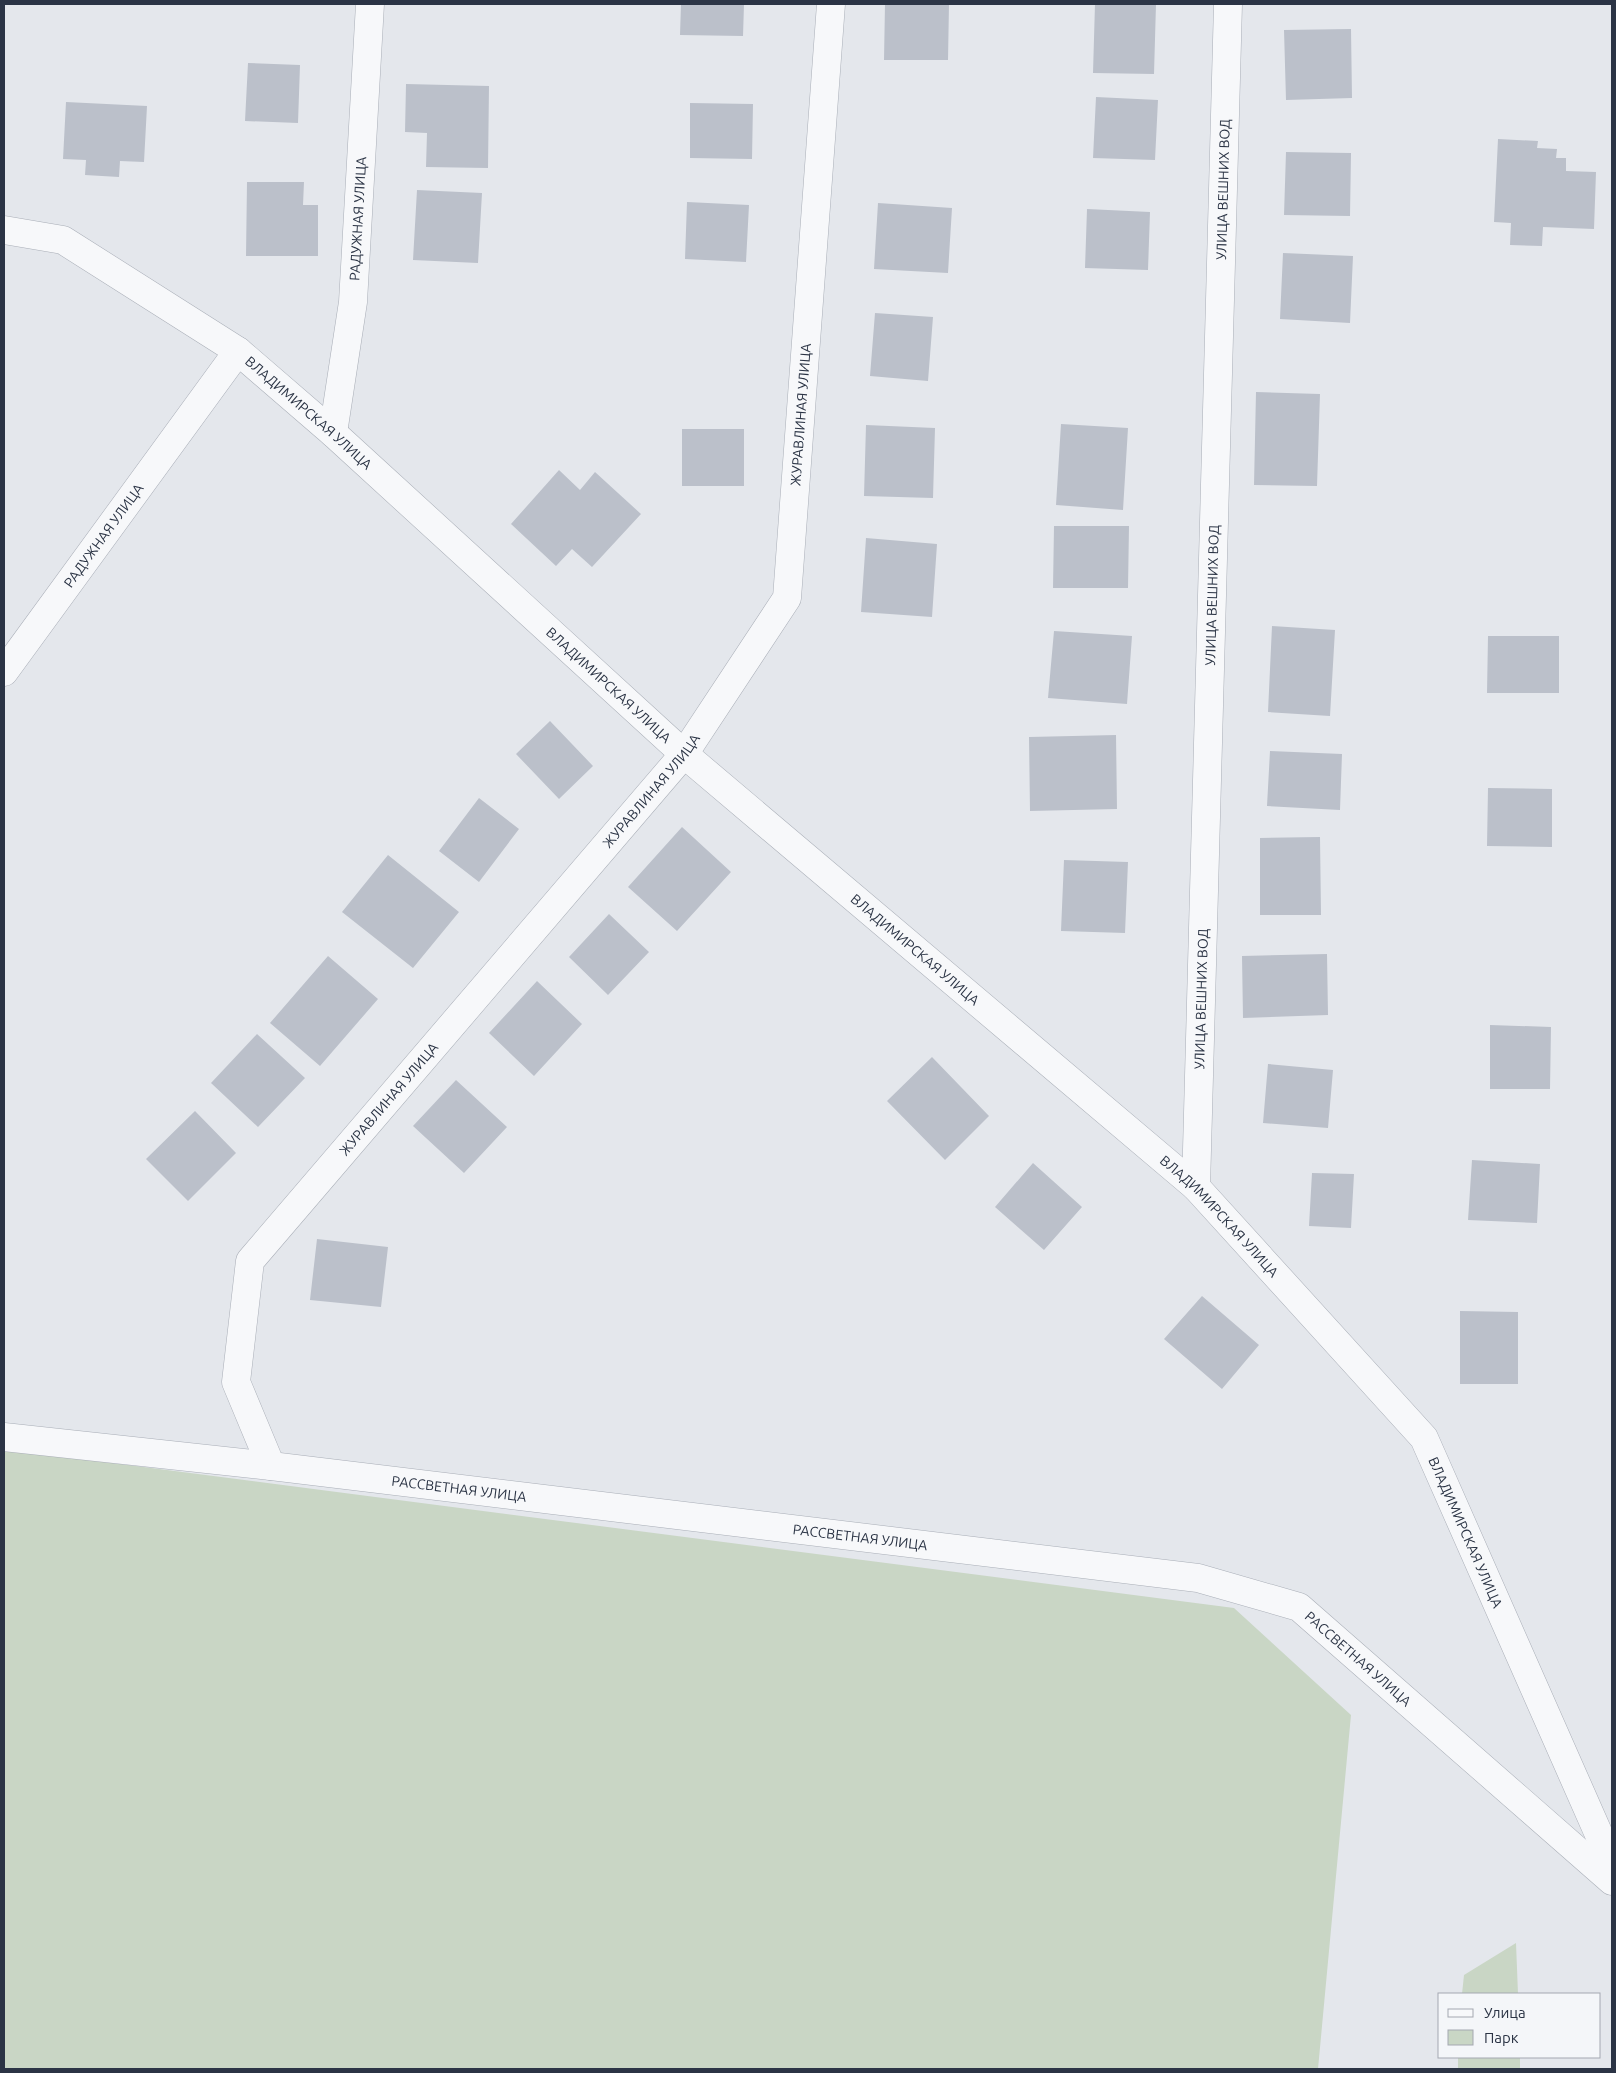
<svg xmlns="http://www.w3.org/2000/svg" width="1616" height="2073" viewBox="0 0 1616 2073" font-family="Ubuntu,sans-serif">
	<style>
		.green { fill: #c9d6c5 }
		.building { fill: #bbc0ca }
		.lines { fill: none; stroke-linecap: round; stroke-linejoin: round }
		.minor-casing { stroke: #a9aeb7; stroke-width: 29 }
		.minor { stroke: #f7f8fa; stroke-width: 28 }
		.labels { text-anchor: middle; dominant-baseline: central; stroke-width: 4; stroke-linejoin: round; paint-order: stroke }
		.street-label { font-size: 14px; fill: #2b3445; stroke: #f4f6f9 }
	</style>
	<rect width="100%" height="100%" fill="#e4e7ec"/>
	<path class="green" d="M 4,1449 L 1234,1608 L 1351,1715 L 1318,2069 L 4,2069 Z
		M 1516,1943 L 1518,1994 L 1462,1994 L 1464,1975 Z
		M 1458,2057 L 1520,2057 L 1520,2069 L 1458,2069 Z"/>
	<path class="building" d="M 681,4 L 744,4 L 743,36 L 680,35 Z
		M 885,4 L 949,4 L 948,60 L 884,60 Z
		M 1095,4 L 1156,4 L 1154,74 L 1093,73 Z
		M 1351,29 L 1352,98 L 1286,100 L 1284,30 Z
		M 248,63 L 300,65 L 298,123 L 245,121 Z
		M 406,84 L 489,86 L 488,168 L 426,167 L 427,133 L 405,132 Z
		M 1096,97 L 1158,100 L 1155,160 L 1093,158 Z
		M 66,102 L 147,106 L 144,162 L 120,161 L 119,177 L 85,175 L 86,160 L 63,159 Z
		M 690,103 L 753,104 L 752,159 L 690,158 Z
		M 1498,139 L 1538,141 L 1537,148 L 1557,149 L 1556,158 L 1566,158 L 1566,171 L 1596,172 L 1594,229 L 1543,227 L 1542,246 L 1510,245 L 1511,223 L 1494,222 Z
		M 1286,152 L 1351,153 L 1350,216 L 1284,215 Z
		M 247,182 L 304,182 L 303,205 L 318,205 L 318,256 L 246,256 Z
		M 417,190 L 482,193 L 478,263 L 413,260 Z
		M 687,202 L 749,205 L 746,262 L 685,259 Z
		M 878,203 L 952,208 L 948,273 L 874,269 Z
		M 1087,209 L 1150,212 L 1148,270 L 1085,268 Z
		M 1283,253 L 1353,256 L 1350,323 L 1280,319 Z
		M 875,313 L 933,317 L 928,381 L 870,376 Z
		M 1256,392 L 1320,394 L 1317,486 L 1254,485 Z
		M 1061,424 L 1128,428 L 1123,510 L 1056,505 Z
		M 866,425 L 935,428 L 933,498 L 864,496 Z
		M 682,429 L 744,429 L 744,486 L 682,486 Z
		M 559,470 L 580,490 L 595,472 L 641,514 L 592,567 L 572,549 L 556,566 L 511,524 Z
		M 1054,526 L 1129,526 L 1128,588 L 1053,588 Z
		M 866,538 L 937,544 L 932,617 L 861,612 Z
		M 1272,626 L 1335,630 L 1330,716 L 1268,712 Z
		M 1054,631 L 1132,636 L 1127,704 L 1048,698 Z
		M 1488,636 L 1559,636 L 1559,693 L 1487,693 Z
		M 550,721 L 593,766 L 559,799 L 516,754 Z
		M 1116,735 L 1117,809 L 1030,811 L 1029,737 Z
		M 1270,751 L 1342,754 L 1340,810 L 1267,806 Z
		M 1488,788 L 1552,789 L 1552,847 L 1487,846 Z
		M 479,798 L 519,829 L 479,882 L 439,851 Z
		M 682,827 L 731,872 L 677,931 L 628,887 Z
		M 1320,837 L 1321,915 L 1260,915 L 1260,838 Z
		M 388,855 L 459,912 L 413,968 L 342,912 Z
		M 1064,860 L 1128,862 L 1125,933 L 1061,931 Z
		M 609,914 L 649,952 L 608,995 L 569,957 Z
		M 1327,954 L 1328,1015 L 1243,1018 L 1242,956 Z
		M 328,956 L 378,999 L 320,1066 L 270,1023 Z
		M 537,981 L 582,1024 L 534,1076 L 489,1033 Z
		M 1490,1025 L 1551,1027 L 1550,1089 L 1490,1089 Z
		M 257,1034 L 305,1078 L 258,1127 L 211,1083 Z
		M 932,1057 L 989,1116 L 945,1160 L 887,1101 Z
		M 1268,1064 L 1333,1070 L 1328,1128 L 1263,1123 Z
		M 456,1080 L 507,1127 L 464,1173 L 413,1126 Z
		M 195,1111 L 236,1153 L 188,1201 L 146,1159 Z
		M 1472,1160 L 1540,1164 L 1537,1223 L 1468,1220 Z
		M 1033,1163 L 1082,1207 L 1044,1250 L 995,1207 Z
		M 1312,1173 L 1354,1174 L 1351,1228 L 1309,1226 Z
		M 317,1239 L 388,1247 L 381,1307 L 310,1300 Z
		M 1202,1296 L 1259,1345 L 1222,1389 L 1164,1339 Z
		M 1460,1311 L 1518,1312 L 1518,1384 L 1460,1384 Z"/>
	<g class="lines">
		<defs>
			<g id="minor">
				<path id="s1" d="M 4,230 L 63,240 L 238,351 L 333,433 L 684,754 L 1196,1187 L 1424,1438 L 1612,1864"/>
				<path id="s2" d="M 333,433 L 353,302 L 370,4"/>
				<path id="s3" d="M 4,672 L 238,351"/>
				<path id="s4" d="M 1196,1187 L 1228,4"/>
				<path id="s5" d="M 4,1437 L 271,1466 L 1198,1578 L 1299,1607 L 1612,1881"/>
				<path id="s6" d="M 271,1466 L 236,1382 L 250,1261 L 684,754 L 787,598 L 831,4"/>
			</g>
		</defs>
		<use href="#minor" class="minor-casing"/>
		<use href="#minor" class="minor"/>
	</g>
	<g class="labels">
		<g class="street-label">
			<text stroke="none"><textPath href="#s4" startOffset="998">УЛИЦА ВЕШНИХ ВОД</textPath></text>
			<text stroke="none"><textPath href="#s2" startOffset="216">РАДУЖНАЯ УЛИЦА</textPath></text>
			<text stroke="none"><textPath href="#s1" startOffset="361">ВЛАДИМИРСКАЯ УЛИЦА</textPath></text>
			<text stroke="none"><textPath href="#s6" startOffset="1251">ЖУРАВЛИНАЯ УЛИЦА</textPath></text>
			<text stroke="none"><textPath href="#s3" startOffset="169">РАДУЖНАЯ УЛИЦА</textPath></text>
			<text stroke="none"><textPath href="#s4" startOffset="592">УЛИЦА ВЕШНИХ ВОД</textPath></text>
			<text stroke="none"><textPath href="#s1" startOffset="766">ВЛАДИМИРСКАЯ УЛИЦА</textPath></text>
			<text stroke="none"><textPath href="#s6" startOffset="831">ЖУРАВЛИНАЯ УЛИЦА</textPath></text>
			<text stroke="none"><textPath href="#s1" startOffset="1171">ВЛАДИМИРСКАЯ УЛИЦА</textPath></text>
			<text stroke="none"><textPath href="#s4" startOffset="188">УЛИЦА ВЕШНИХ ВОД</textPath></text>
			<text stroke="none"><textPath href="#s6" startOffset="426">ЖУРАВЛИНАЯ УЛИЦА</textPath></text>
			<text stroke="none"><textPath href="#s1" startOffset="1576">ВЛАДИМИРСКАЯ УЛИЦА</textPath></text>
			<text stroke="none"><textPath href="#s5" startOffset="458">РАССВЕТНАЯ УЛИЦА</textPath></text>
			<text stroke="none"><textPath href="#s1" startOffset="1981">ВЛАДИМИРСКАЯ УЛИЦА</textPath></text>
			<text stroke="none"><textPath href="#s5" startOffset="862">РАССВЕТНАЯ УЛИЦА</textPath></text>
			<text stroke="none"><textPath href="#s5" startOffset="1386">РАССВЕТНАЯ УЛИЦА</textPath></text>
		</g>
	</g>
	<rect width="1616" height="2073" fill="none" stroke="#2b3445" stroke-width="10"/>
	<rect x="1438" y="1993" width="162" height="65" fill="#f4f6f9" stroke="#a4a8b1"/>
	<rect x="1448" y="2009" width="25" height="8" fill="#f7f8fa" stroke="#a4a8b1"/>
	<text x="1484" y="2018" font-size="15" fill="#2b3445">Улица</text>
	<rect x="1448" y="2030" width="25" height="15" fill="#c9d6c5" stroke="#a4a8b1"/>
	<text x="1484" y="2043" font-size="15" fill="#2b3445">Парк</text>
</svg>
